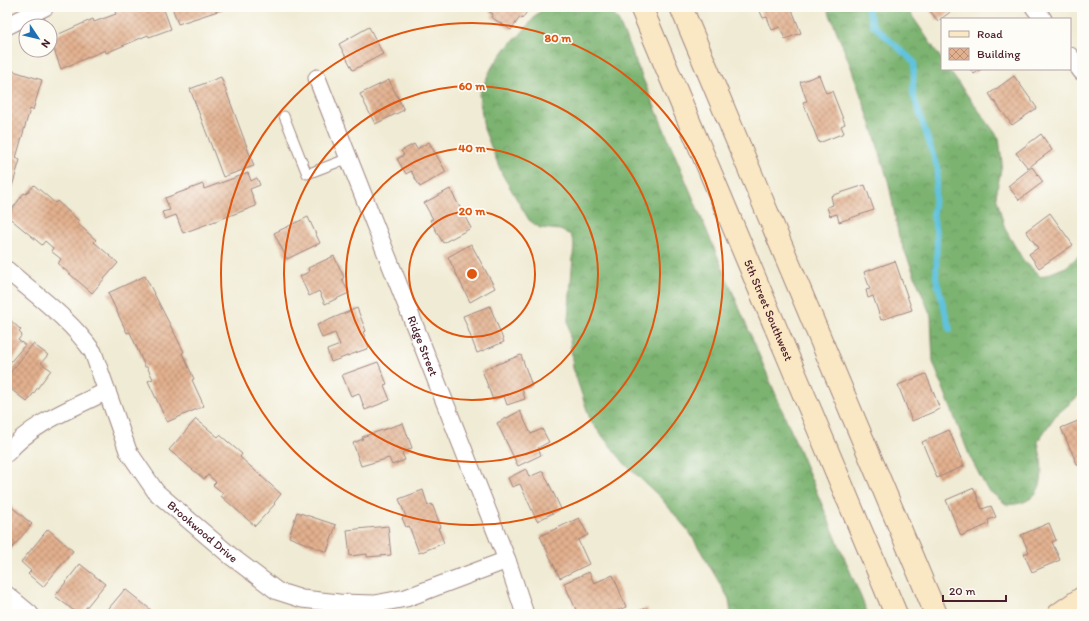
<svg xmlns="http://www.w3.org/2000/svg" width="1089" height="621" viewBox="0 0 1089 621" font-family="Itim,sans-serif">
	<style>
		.forest { fill: url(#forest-crowns); stroke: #62694e }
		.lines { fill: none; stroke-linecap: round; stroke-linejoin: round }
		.stream { stroke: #60c3de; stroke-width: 6 }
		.building { fill: url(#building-cross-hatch) }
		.lane-casing { stroke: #9d8580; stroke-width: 11 }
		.street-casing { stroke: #9d8580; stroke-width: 19 }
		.secondary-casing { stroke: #9d8580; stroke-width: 24 }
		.lane { stroke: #fff; stroke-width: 9 }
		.street { stroke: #fff; stroke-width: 17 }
		.secondary { stroke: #fae7c3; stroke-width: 22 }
		.ring { fill: none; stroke: #e0560e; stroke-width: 2 }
		.labels { text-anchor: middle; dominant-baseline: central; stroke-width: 3.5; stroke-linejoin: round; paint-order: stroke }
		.street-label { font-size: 12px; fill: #4a1f2b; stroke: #fdfcf7 }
		.centre { fill: #e0560e; stroke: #fdfcf7; stroke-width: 2 }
		.ring-label { font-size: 12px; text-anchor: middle; font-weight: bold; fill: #e0560e; stroke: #fdfcf7; stroke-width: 3.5; stroke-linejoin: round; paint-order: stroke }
	</style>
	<defs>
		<pattern id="forest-crowns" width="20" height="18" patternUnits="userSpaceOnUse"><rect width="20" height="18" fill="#7bb371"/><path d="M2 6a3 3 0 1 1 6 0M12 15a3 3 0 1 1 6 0" fill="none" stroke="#67915d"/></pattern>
		<pattern id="building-cross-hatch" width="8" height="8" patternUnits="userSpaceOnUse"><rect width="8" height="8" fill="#e2b08e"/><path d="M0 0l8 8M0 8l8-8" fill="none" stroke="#b98f74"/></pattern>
	</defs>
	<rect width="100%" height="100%" fill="#fdfcf7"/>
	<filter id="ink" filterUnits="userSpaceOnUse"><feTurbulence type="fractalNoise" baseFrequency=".025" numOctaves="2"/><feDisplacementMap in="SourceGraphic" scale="8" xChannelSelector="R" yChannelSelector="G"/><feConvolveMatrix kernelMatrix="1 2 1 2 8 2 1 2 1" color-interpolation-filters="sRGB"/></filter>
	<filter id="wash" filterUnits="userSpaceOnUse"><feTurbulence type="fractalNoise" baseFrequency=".012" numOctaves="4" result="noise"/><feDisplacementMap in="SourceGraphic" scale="16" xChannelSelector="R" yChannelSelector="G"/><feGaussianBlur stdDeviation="0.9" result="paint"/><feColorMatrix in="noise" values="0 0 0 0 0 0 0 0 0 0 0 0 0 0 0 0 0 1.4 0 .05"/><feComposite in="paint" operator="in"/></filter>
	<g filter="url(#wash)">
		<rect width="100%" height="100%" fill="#f0ebd4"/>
		<path class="forest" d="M 827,7 L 906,7 L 942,60 L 942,69 L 948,69 L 999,138 L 1002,163 L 996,196 L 1005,229 L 1023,260 L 1041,277 L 1066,267 L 1082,253 L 1082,393 L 1055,416 L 1038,441 C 1041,461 1049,490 1026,501 C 1021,504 1013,504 1007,505 L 987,489 L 970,457 L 933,362 L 931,316 L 899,237 L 889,184 L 873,130 L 851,67 Z
			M 547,8 L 580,10 L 601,8 L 613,13 L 619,22 L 868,614 L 731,614 L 729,599 L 690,533 L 660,497 L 625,464 L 591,422 L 573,368 L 568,320 L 574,244 L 571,235 L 560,230 L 540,228 L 529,220 L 502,174 L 484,129 L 479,94 L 492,67 L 507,47 L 520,35 L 539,12 Z"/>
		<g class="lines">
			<path class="stream" d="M 867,7 L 873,25 L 914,62 L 913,94 L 938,170 L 933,213 L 937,239 L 936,278 L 950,330"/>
		</g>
		<g id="blocks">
			<path class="building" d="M 128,7 L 163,7 L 171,29 L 149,37 L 148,35 L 106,53 L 105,50 L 61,69 L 50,38 L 93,19 L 94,22 L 116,14 L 115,12 Z
				M 172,7 L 223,7 L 224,9 L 178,24 Z
				M 483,7 L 530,7 L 522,19 L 520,17 L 511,30 L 491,17 L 493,14 Z
				M 764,7 L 791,7 L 801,33 L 785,39 L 780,27 L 772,30 L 767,17 L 763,18 L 759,9 Z
				M 927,7 L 957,7 L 938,21 Z
				M 369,27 L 383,54 L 353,70 L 339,44 Z
				M 7,69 L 42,80 L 33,110 L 30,109 L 16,158 L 20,160 L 11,190 L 7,189 Z
				M 970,69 L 981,69 L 974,74 Z
				M 819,75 L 826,93 L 832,91 L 845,124 L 841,126 L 844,133 L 819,143 L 803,102 L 807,101 L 800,82 Z
				M 1014,76 L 1037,108 L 1012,125 L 989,94 Z
				M 221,77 L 254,166 L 223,177 L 190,89 Z
				M 389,80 L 404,110 L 375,124 L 360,94 Z
				M 1041,134 L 1052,150 L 1028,168 L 1016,153 Z
				M 429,142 L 446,172 L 420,187 L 411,171 L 406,174 L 397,159 L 404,155 L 401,151 L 414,144 L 417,149 Z
				M 1032,167 L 1043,182 L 1019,200 L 1008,186 Z
				M 248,173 L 251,181 L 257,178 L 260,185 L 250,189 L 256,206 L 183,233 L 176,215 L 165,219 L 162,212 L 170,210 L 165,198 L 203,184 L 204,189 Z
				M 34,185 L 55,203 L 57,201 L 79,221 L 77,223 L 96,240 L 94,242 L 118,263 L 92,293 L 58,264 L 61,259 L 51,251 L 53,248 L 45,241 L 42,245 L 7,216 L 24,193 L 26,194 Z
				M 865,185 L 874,210 L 839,222 L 837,214 L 830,216 L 827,207 L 833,205 L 831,196 Z
				M 450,189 L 471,228 L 443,243 L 430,220 L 433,219 L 424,203 Z
				M 1050,213 L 1073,245 L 1039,268 L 1029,254 L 1038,248 L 1026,231 Z
				M 308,217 L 320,243 L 287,259 L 274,233 Z
				M 471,244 L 495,288 L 470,302 L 448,257 Z
				M 334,256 L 344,277 L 342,279 L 349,293 L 325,304 L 319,291 L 309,296 L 300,276 L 309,272 L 308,268 Z
				M 895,261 L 912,310 L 881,320 L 873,296 L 868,298 L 866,290 L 870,289 L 864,272 Z
				M 145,276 L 184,352 L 182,353 L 194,379 L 192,380 L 204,406 L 167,422 L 148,381 L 153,379 L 147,367 L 145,367 L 130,332 L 127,333 L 108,293 Z
				M 490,306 L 504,342 L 477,353 L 463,316 Z
				M 357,308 L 366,331 L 363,332 L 369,348 L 331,362 L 327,350 L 340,345 L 335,333 L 322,338 L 317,325 Z
				M 7,317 L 21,330 L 19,332 L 22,335 L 18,340 L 25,345 L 7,366 Z
				M 33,344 L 48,355 L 41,363 L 51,370 L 27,402 L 7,386 L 7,377 Z
				M 521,355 L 532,386 L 522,389 L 525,399 L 507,405 L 504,396 L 493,400 L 482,370 Z
				M 378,362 L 387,384 L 384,385 L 390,400 L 365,410 L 359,393 L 351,396 L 342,375 Z
				M 926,374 L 940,409 L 912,421 L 898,385 Z
				M 520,411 L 531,434 L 542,429 L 549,442 L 538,448 L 541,455 L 518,466 L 497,423 Z
				M 196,419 L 218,437 L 220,435 L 242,454 L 240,457 L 281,494 L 274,503 L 275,504 L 255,526 L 221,496 L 223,493 L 213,485 L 216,482 L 208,475 L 204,479 L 169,450 Z
				M 1078,421 L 1082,430 L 1082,464 L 1078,466 L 1061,428 Z
				M 403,423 L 412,448 L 402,453 L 405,460 L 392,465 L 389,458 L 361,466 L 353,443 L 363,439 L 362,437 Z
				M 949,430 L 964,466 L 937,478 L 922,442 Z
				M 526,469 L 529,477 L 543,471 L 561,509 L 537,521 L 520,484 L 512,487 L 508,478 Z
				M 974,488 L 982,509 L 991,506 L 996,517 L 988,520 L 989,524 L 961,536 L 946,500 Z
				M 423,490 L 428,506 L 432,504 L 441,527 L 438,528 L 444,543 L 419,553 L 409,526 L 406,527 L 402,518 L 406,517 L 399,499 Z
				M 8,504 L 32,524 L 7,554 L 7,505 Z
				M 297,512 L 336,525 L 327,552 L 289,537 Z
				M 579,518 L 588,535 L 578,540 L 589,564 L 560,578 L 540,536 Z
				M 1049,523 L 1056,540 L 1052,542 L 1060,560 L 1032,572 L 1024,554 L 1029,552 L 1021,535 Z
				M 388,526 L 391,555 L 367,557 L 367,554 L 350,556 L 347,530 Z
				M 48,529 L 73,551 L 43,587 L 28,574 L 31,571 L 21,562 Z
				M 80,564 L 105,584 L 81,614 L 78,614 L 55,596 Z
				M 589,572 L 594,583 L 613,575 L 626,607 L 609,614 L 578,614 L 564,583 Z
				M 125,589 L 151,610 L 147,614 L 104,614 Z
				M 647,608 L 649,614 L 630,614 Z"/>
		</g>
	</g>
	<g filter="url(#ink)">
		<use href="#blocks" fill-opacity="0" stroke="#9d8580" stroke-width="1"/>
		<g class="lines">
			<defs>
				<path id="lane" d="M 284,116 L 307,174 L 349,158"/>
				<g id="street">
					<path d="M 1034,7 L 1043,19"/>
					<path d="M 7,26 L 45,7"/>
					<path d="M 1070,56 L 1082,72"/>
					<path id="s1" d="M 317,78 L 507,560 L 525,614"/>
					<path id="s2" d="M 7,270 C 37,296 70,319 93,352 L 128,451 L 156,492 L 232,557 L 277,591 L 302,599 L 339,603 L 375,604 L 406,598 L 507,560"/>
					<path d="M 7,453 C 32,423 73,408 107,391"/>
					<path d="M 7,595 L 30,614"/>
				</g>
				<g id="secondary">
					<path id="s3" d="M 641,7 L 896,614"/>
					<path d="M 681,7 L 936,614"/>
					<path d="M 1059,614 L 1082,598"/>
				</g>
			</defs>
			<use href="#lane" class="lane-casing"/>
			<use href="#street" class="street-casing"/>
			<use href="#secondary" class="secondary-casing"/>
			<use href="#lane" class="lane"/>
			<use href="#street" class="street"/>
			<use href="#secondary" class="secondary"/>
		</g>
	</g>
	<g class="ring">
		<circle cx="472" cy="274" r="63"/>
		<circle cx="472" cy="274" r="126"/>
		<circle cx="472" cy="274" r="188"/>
		<circle cx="472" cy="274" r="251"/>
	</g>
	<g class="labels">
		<g class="street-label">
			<text stroke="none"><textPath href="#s3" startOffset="329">5th Street Southwest</textPath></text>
			<text stroke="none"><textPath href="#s1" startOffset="288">Ridge Street</textPath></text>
			<text stroke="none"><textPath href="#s2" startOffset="335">Brookwood Drive</textPath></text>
		</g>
	</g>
	<circle cx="472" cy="274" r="6" class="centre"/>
	<g class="ring-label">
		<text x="558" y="42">80 m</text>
		<text x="472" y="90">60 m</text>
		<text x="472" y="152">40 m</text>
		<text x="472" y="215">20 m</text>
	</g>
	<rect width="1089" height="621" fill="none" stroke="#fdfcf7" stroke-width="24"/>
	<rect x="941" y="18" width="130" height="52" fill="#fdfcf7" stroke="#b5a4a5"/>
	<rect x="949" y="31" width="20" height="6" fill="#fae7c3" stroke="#b5a4a5"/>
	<text x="977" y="38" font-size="12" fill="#4a1f2b">Road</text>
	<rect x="949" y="48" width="20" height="12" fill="url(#building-cross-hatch)" stroke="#b5a4a5"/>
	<text x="977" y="58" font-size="12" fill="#4a1f2b">Building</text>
	<g transform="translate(38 38) rotate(125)"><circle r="19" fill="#fdfcf7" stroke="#b5a4a5"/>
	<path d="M0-3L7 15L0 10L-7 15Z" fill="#1f6fb2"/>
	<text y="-6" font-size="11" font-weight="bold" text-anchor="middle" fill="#4a1f2b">N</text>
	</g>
	<path d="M943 595v6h63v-6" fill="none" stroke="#4a1f2b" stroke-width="2"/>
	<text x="949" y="595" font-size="12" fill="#4a1f2b" stroke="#fdfcf7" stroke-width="3" paint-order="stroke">20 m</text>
</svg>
